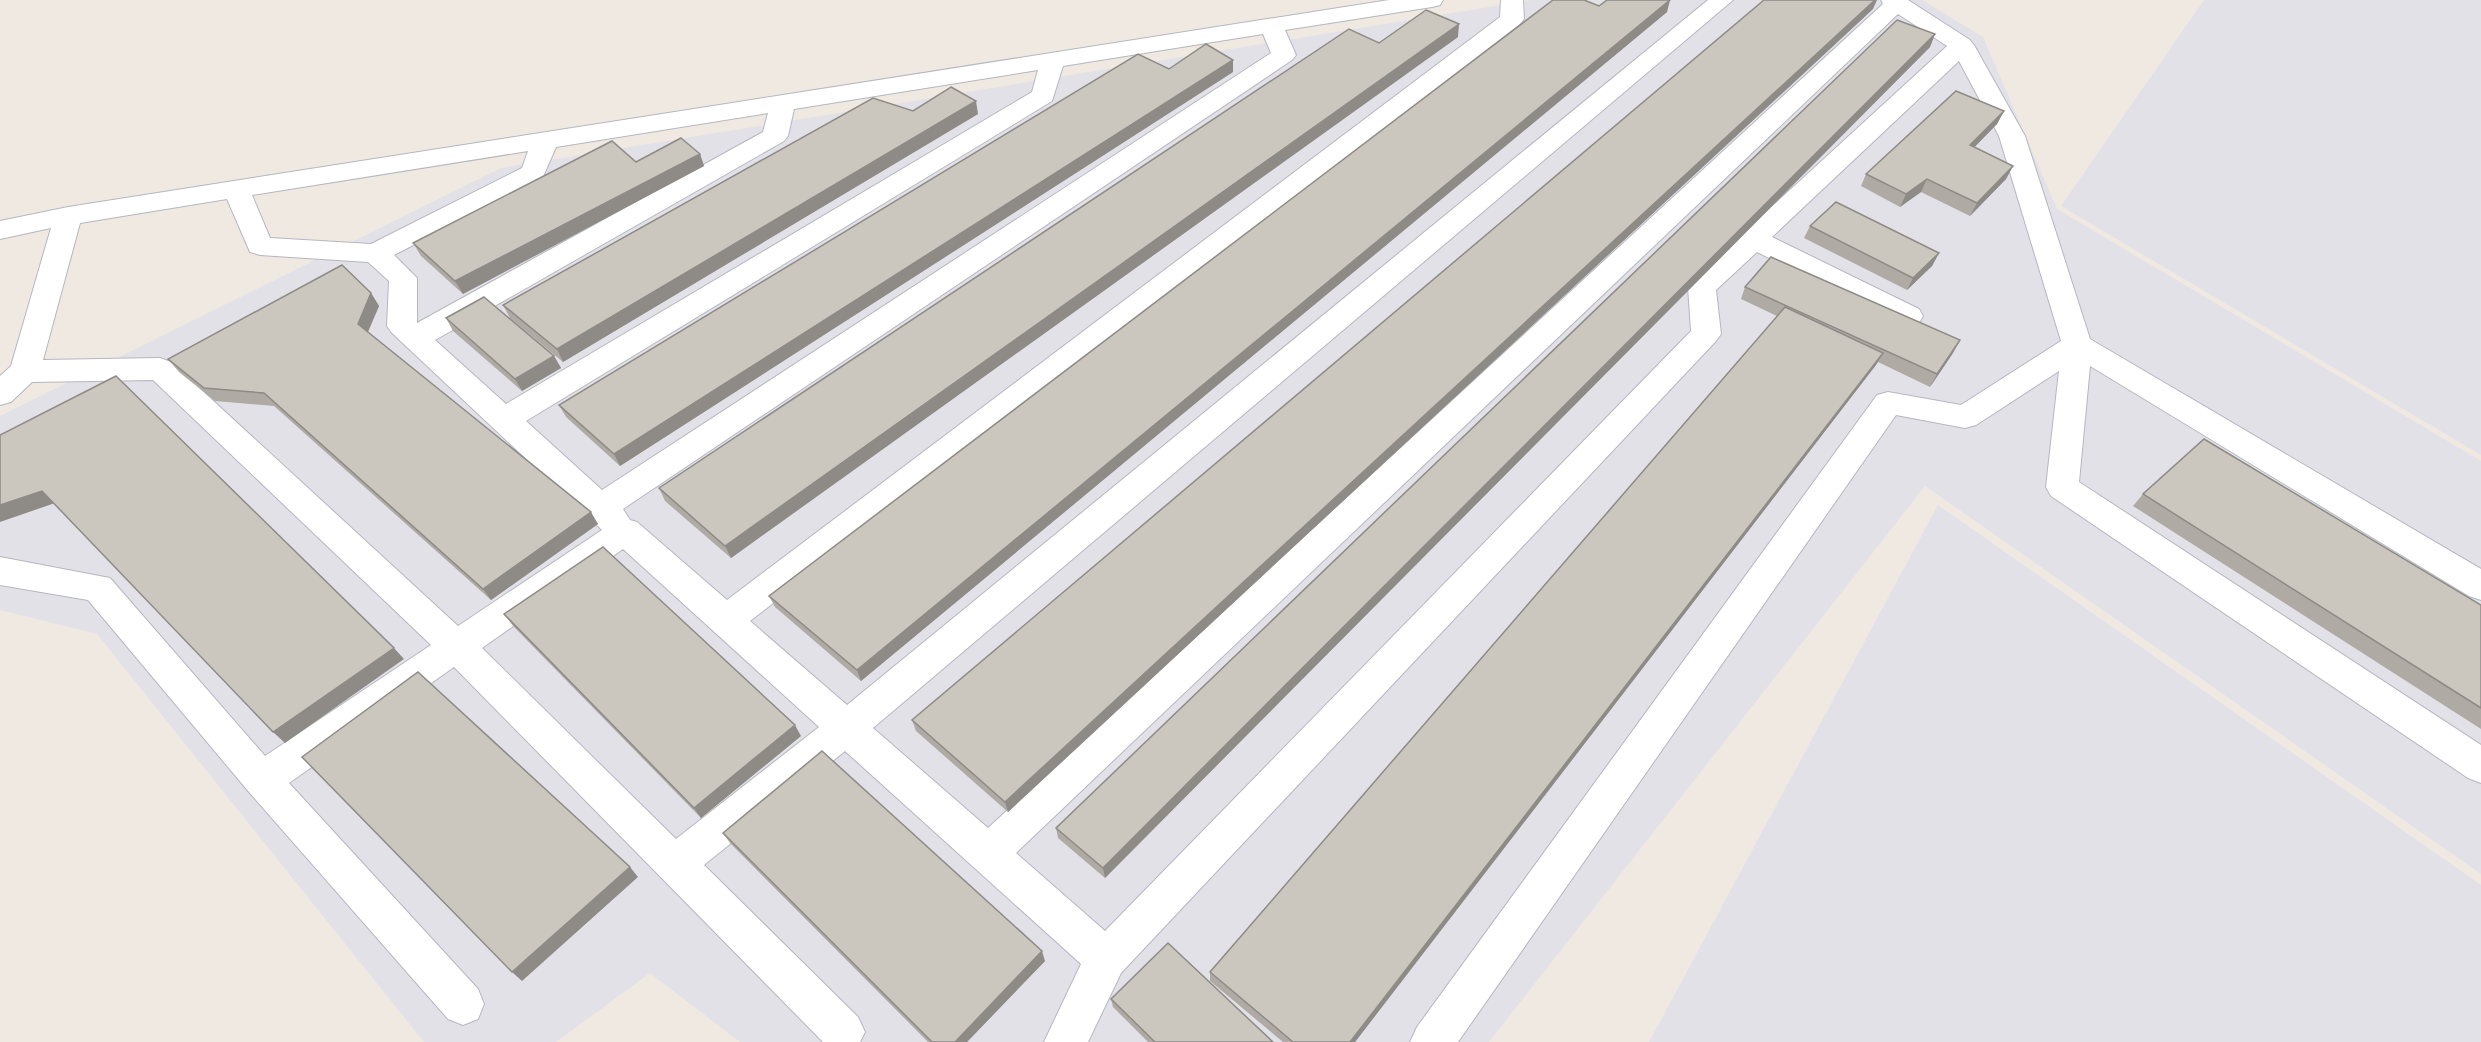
<svg xmlns="http://www.w3.org/2000/svg" width="2481" height="1042" viewBox="0 0 2481 1042" font-family="Lato,sans-serif">
	<style>
		.industrial { fill: #e3e1e8 }
		.lines { fill: none; stroke-linecap: round; stroke-linejoin: round }
		.minor-casing { stroke: #b4b7c1; stroke-width: 2 }
		.minor { fill: #fff; fill-rule: evenodd }
		.wall { fill: #afaba4 }
		.shaded-wall { fill: #8e8b86 }
		.building { fill: #cbc7bf; stroke: #8e8b86; stroke-width: 1.5 }
	</style>
	<rect width="100%" height="100%" fill="#efe9e1"/>
	<path class="industrial" d="M 1532,0 L 1922,0 L 1983,37 L 2057,209 L 2481,461 L 2481,874 L 1925,486 L 1489,1042 L 740,1042 L 650,973 L 556,1042 L 424,1042 L 97,634 L 0,610 L 0,416 L 501,168 Z
		M 2204,0 L 2481,0 L 2481,455 L 2061,206 Z
		M 1938,505 L 2481,885 L 2481,1042 L 1649,1042 Z"/>
	<g class="lines">
		<defs>
			<path id="minor" d="M 1389,0 L 1443,0 L 1440,5 L 1432,7 L 1285,30 L 1296,55 L 1292,60 L 623,509 L 630,520 L 637,522 L 727,600 L 1500,17 L 1501,0 L 1523,0 L 1524,19 L 1520,24 L 750,621 L 847,705 L 1708,0 L 1733,0 L 873,728 L 988,828 L 1883,4 L 1881,0 L 1908,0 L 1970,40 L 1974,45 L 2025,136 L 2090,339 L 2481,569 L 2481,600 L 2469,596 L 2090,366 L 2079,482 L 2481,745 L 2481,783 L 2468,778 L 2051,496 L 2046,487 L 2059,371 L 1976,425 L 1965,428 L 1896,415 L 1458,1042 L 1410,1042 L 1417,1027 L 1877,395 L 1888,392 L 1961,405 L 2061,341 L 1999,136 L 1959,61 L 1772,237 L 1919,309 L 1923,316 L 1919,323 L 1909,326 L 1899,323 L 1757,252 L 1716,290 L 1721,334 L 1716,341 L 1121,973 L 1088,1042 L 1044,1042 L 1081,964 L 845,751 L 704,865 L 858,1017 L 865,1032 L 860,1042 L 823,1042 L 454,667 L 289,783 L 478,989 L 484,1004 L 478,1019 L 463,1025 L 448,1019 L 249,792 L 88,600 L 0,585 L 0,557 L 110,578 L 265,756 L 431,645 L 153,380 L 32,382 L 11,402 L 0,405 L 0,376 L 11,366 L 51,228 L 0,239 L 0,221 L 68,207 ZM 1898,14 L 1947,46 L 1692,280 L 1688,287 L 1691,331 L 1105,931 L 1016,853 ZM 1263,34 L 1271,53 L 602,490 L 526,421 L 1052,101 L 1063,66 ZM 1038,70 L 1032,92 L 506,404 L 435,340 L 784,141 L 788,136 L 794,109 ZM 768,113 L 763,132 L 417,323 L 417,278 L 394,255 L 542,179 L 556,147 ZM 528,151 L 522,168 L 371,244 L 270,238 L 252,195 ZM 227,199 L 250,252 L 260,255 L 368,262 L 389,281 L 387,326 L 392,333 L 602,530 L 458,626 L 171,362 L 160,358 L 43,360 L 80,223 ZM 623,549 L 819,727 L 676,839 L 482,648 Z"/>
		</defs>
		<use href="#minor" class="minor-casing"/>
		<use href="#minor" class="minor"/>
	</g>
	<path class="wall" d="M 1599,6 L 1667,12 L 861,681 L 775,607 L 769,596 Z
		M 1873,9 L 1008,812 L 916,731 L 912,720 Z
		M 1935,34 L 1930,47 L 1105,878 L 1058,838 L 1056,828 Z
		M 1458,37 L 731,558 L 665,501 L 659,488 L 1379,43 Z
		M 1233,60 L 1233,72 L 620,466 L 566,417 L 559,405 L 1169,69 Z
		M 913,111 L 978,114 L 563,362 L 510,318 L 503,305 Z
		M 2004,111 L 1997,124 L 1974,147 L 2013,166 L 2006,179 L 1970,216 L 1921,192 L 1900,207 L 1861,186 L 1866,174 Z
		M 700,154 L 704,166 L 463,294 L 421,256 L 413,243 L 636,162 Z
		M 1810,226 L 1939,253 L 1932,266 L 1907,290 L 1804,238 Z
		M 1745,287 L 1953,353 L 1930,387 L 1878,362 L 1355,1042 L 1283,1042 L 1210,981 L 1210,972 L 1777,316 L 1741,299 Z
		M 371,293 L 379,306 L 368,332 L 598,524 L 491,600 L 274,406 L 215,401 L 179,372 L 168,359 Z
		M 446,318 L 554,356 L 561,368 L 522,391 L 453,331 Z
		M 2143,494 L 2481,605 L 2481,729 L 2133,506 Z
		M 504,614 L 801,736 L 701,818 L 513,626 Z
		M 723,833 L 1045,961 L 967,1042 L 928,1042 L 730,843 Z
		M 1111,999 L 1273,1042 L 1148,1042 L 1113,1007 Z"/>
	<path class="shaded-wall" d="M 1670,0 L 1667,12 L 861,681 L 857,670 Z
		M 1875,0 L 1877,0 L 1873,9 L 1008,812 L 1005,802 Z
		M 1459,24 L 1458,37 L 731,558 L 725,546 Z
		M 1935,34 L 1930,47 L 1105,878 L 1103,868 Z
		M 1233,60 L 1233,72 L 620,466 L 614,454 Z
		M 976,101 L 978,114 L 563,362 L 557,349 Z
		M 2004,111 L 1997,124 L 1964,158 L 1970,145 Z
		M 700,154 L 704,166 L 463,294 L 455,281 Z
		M 2013,166 L 2006,179 L 1970,216 L 1977,203 Z
		M 1927,179 L 1921,192 L 1900,207 L 1906,194 Z
		M 1939,253 L 1932,266 L 1907,290 L 1913,278 Z
		M 371,293 L 379,306 L 366,336 L 358,324 Z
		M 1960,340 L 1953,353 L 1930,387 L 1937,374 Z
		M 1883,353 L 1876,365 L 1355,1042 L 1350,1042 Z
		M 554,356 L 561,368 L 522,391 L 515,379 Z
		M 42,491 L 55,503 L 0,522 L 0,505 Z
		M 591,512 L 598,524 L 491,600 L 483,589 Z
		M 394,648 L 404,659 L 285,743 L 273,732 Z
		M 795,725 L 801,736 L 701,818 L 694,808 Z
		M 630,867 L 638,877 L 522,981 L 512,972 Z
		M 1042,951 L 1045,961 L 967,1042 L 955,1042 Z"/>
	<path class="building" d="M 1553,0 L 1584,0 L 1599,6 L 1607,0 L 1670,0 L 857,670 L 769,596 Z
		M 1764,0 L 1875,0 L 1005,802 L 912,720 Z
		M 1426,10 L 1459,24 L 725,546 L 659,488 L 1349,29 L 1379,43 Z
		M 1897,20 L 1935,34 L 1103,868 L 1056,828 Z
		M 1206,44 L 1233,60 L 614,454 L 559,405 L 1138,54 L 1169,69 Z
		M 951,87 L 976,101 L 557,349 L 503,305 L 873,98 L 913,111 Z
		M 1956,91 L 2004,111 L 1970,145 L 2013,166 L 1977,203 L 1927,179 L 1906,194 L 1866,174 Z
		M 681,138 L 700,154 L 455,281 L 413,243 L 612,141 L 636,162 Z
		M 1836,202 L 1939,253 L 1913,278 L 1810,226 Z
		M 1771,257 L 1960,340 L 1937,374 L 1745,287 Z
		M 342,265 L 371,293 L 358,324 L 591,512 L 483,589 L 264,393 L 204,388 L 168,359 Z
		M 484,297 L 554,356 L 515,379 L 446,318 Z
		M 1785,307 L 1883,353 L 1350,1042 L 1293,1042 L 1210,972 Z
		M 116,376 L 394,648 L 273,732 L 42,491 L 0,505 L 0,435 Z
		M 2204,439 L 2481,605 L 2481,708 L 2143,494 Z
		M 603,547 L 795,725 L 694,808 L 504,614 Z
		M 418,672 L 630,867 L 512,972 L 302,757 Z
		M 822,751 L 1042,951 L 955,1042 L 932,1042 L 723,833 Z
		M 1168,943 L 1273,1042 L 1155,1042 L 1111,999 Z"/>
</svg>
